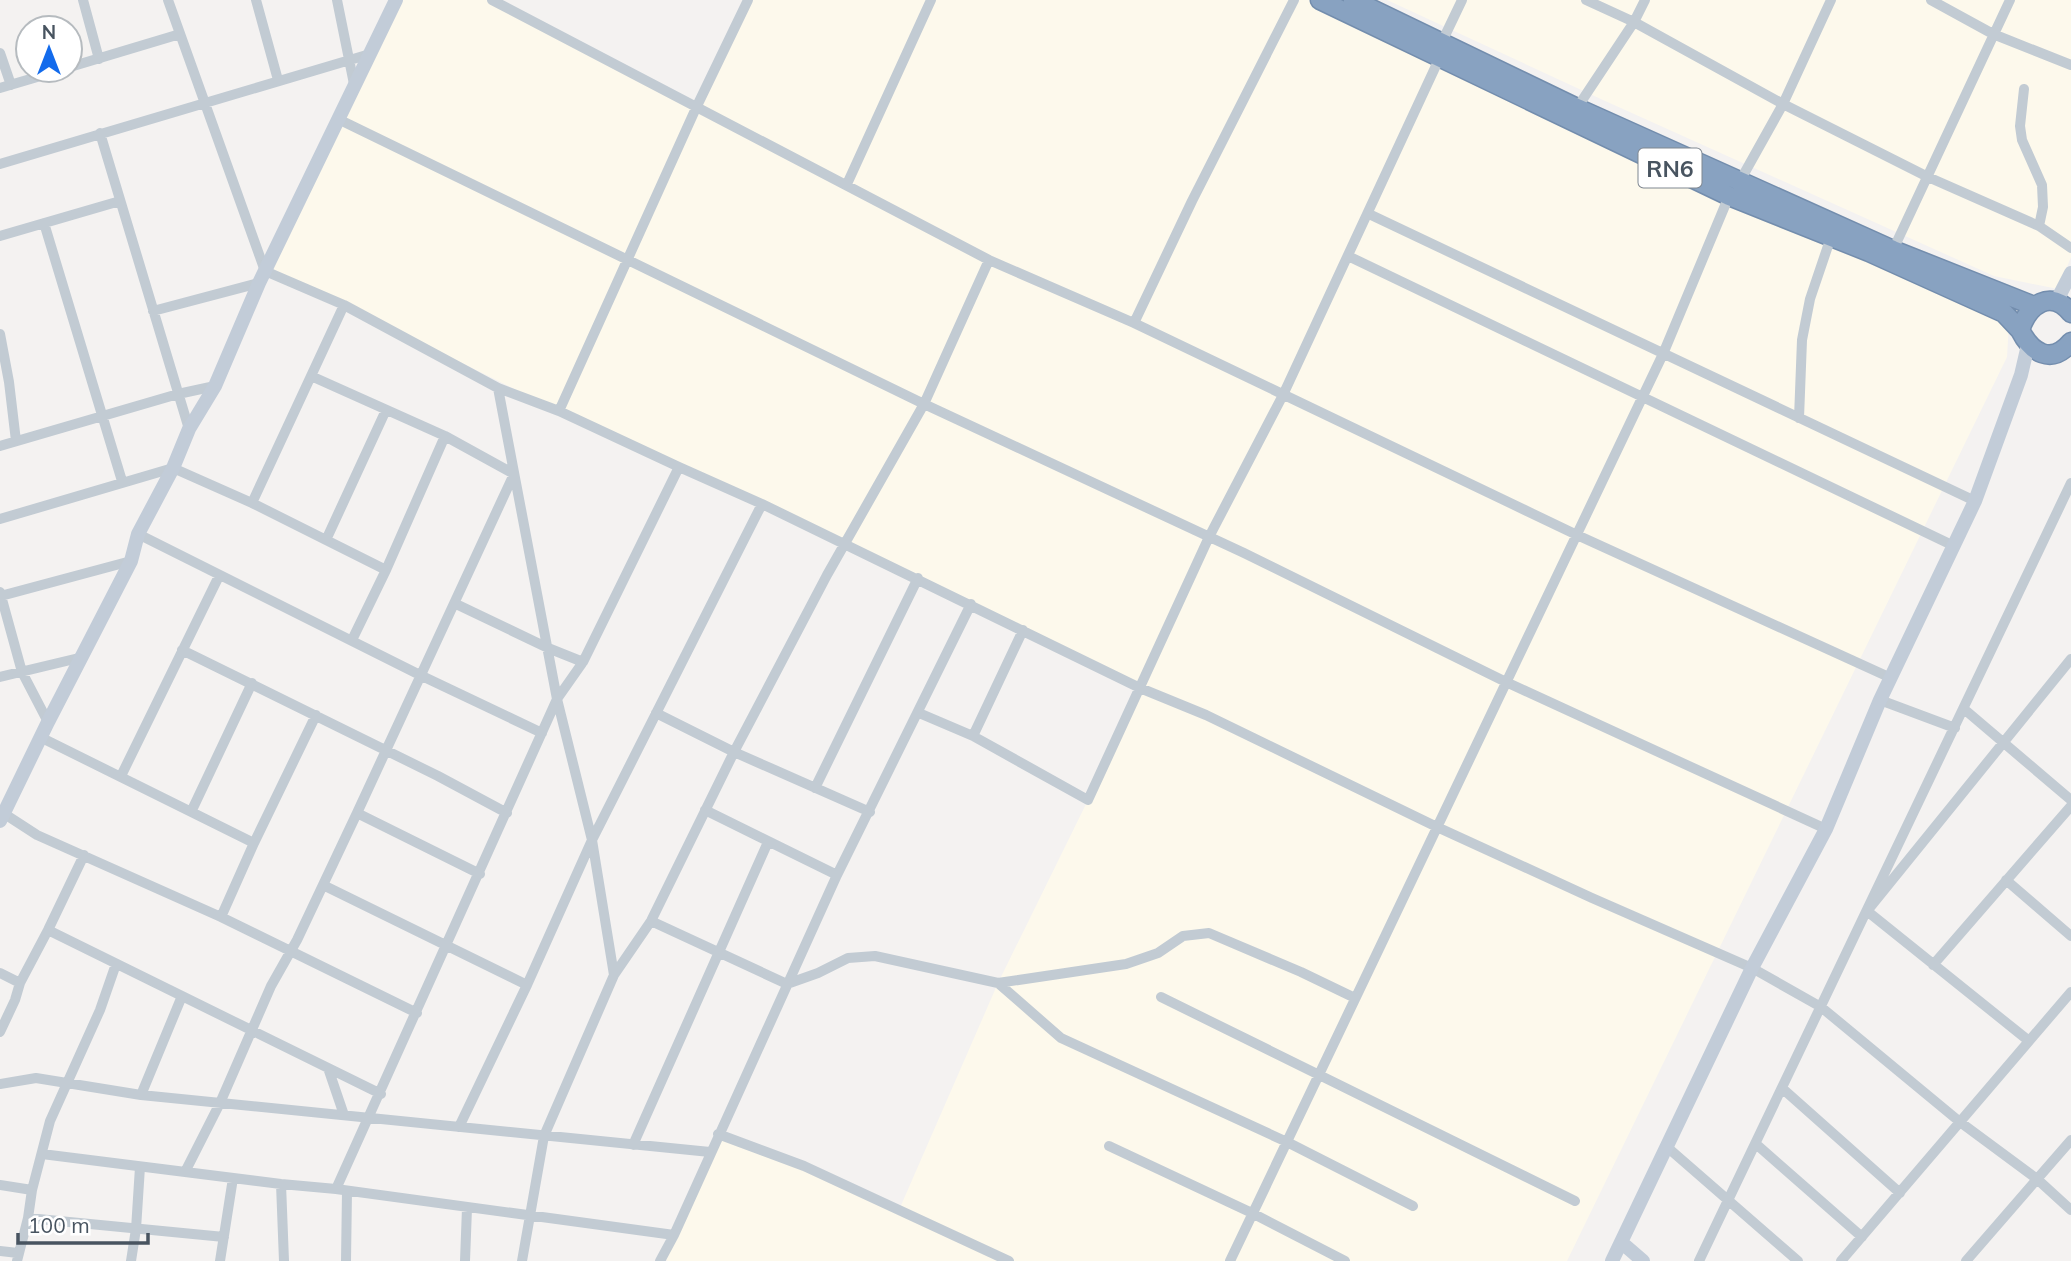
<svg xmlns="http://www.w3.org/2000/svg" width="2071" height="1261" viewBox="0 0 2071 1261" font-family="Mulish,sans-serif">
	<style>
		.commercial { fill: #fdf9ec }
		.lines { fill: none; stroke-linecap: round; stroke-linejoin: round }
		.highway-casing { stroke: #738dad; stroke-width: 21 }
		.street { stroke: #c2cbd3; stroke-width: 10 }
		.secondary { stroke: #c2ccd8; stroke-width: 14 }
		.highway { stroke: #88a2c1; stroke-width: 18 }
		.labels { text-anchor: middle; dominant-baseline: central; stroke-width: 6; stroke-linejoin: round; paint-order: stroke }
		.shield { fill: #fff; stroke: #7f8790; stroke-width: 2 }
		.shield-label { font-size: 23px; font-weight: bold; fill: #485460 }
	</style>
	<rect width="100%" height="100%" fill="#f4f2f1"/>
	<path class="commercial" d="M 396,0 L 492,0 L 696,108 L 748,0 L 1326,0 L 2009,323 L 2007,357 L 1567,1261 L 668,1261 L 662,1258 L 718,1134 L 899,1210 L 998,983 L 1088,800 L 1140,688 L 559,411 L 273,269 Z
		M 1387,0 L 2071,0 L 2071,257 L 2058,289 L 1994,276 L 1603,100 Z"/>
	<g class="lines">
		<defs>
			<path id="highway" d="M 1320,0 L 1729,196 L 1869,252 L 2004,313 L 2020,330
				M 1353,0 L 1577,108 L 1893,250 L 2034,306
				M 2071,313 C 2051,288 2028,305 2020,330 C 2031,352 2051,366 2071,342"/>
		</defs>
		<use href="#highway" class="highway-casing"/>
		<path class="street" d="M 83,0 L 99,59
			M 168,0 L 265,271 L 344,305 L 498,388 L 559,411 L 679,467 L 762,504 L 1140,688 L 1206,715 L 1437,827 L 1592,898 L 1752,968 L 1821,1007 L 1960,1122 L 2037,1179 L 2071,1210
			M 256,0 L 278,80
			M 337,0 L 354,84
			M 492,0 L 989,260 L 1134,323 L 1577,535 L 1891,678
			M 1586,0 L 1634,22 L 1783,104 L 1928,177 L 2039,226 L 2071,248
			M 1931,0 L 1993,34 L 2071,65
			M 0,53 L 11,85
			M 70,67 L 180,34
			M 0,88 L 61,70
			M 2024,89 L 2020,126 L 2022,140 L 2042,185 L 2043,207 L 2039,226
			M 1577,108 L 1634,22 L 1645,0
			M 338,119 L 924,404 L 1244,553 L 1506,682 L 1826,829
			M 100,133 L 189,429
			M 0,164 L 370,54
			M 1740,181 L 1783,104 L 1831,0
			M 847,184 L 931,0
			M 1369,214 L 1975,501
			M 44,223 L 122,481
			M 0,236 L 120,201
			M 1893,250 L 2010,0
			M 1348,256 L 1954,546
			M 153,311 L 259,283
			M 1134,323 L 1192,201 L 1294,0
			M 0,334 L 9,382 L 16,441
			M 498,388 L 557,699 L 592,840 L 614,975
			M 559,411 L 696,108 L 748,0
			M 1799,418 L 1802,340 L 1810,299 L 1831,237
			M 0,446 L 178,394 L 215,386
			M 252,503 L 344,305
			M 0,519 L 173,468 L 252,503 L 386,570
			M 138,534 L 422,676 L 542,733
			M 326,540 L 386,410
			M 0,592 L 22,672 L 48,722
			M 1,596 L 131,561
			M 456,604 L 548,648 L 583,662
			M 352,640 L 386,570 L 445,436
			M 182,650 L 438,776 L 507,813
			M 0,677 L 83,657
			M 1880,700 L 1955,728
			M 1964,709 L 2071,800
			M 656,713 L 734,752 L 870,812
			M 919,713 L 973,736 L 1088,800 L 1209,537 L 1283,395 L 1440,57 L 1441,44 L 1462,0
			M 973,736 L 1023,630
			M 40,737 L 254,843
			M 121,776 L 219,576
			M 815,788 L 918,578
			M 192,810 L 252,683
			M 705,810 L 837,875
			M 0,811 L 37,835 L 221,917 L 417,1013
			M 357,813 L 480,874
			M 2006,880 L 2071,936
			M 323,885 L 527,985
			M 221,917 L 254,843 L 316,715
			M 651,921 L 787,984 L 818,973 L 848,958 L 875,956 L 998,983 L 1126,964 L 1158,953 L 1183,936 L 1209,933 L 1301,972 L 1355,998
			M 48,930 L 381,1094
			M 1933,965 L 2071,806
			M 0,973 L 20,983
			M 998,983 L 1061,1038 L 1287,1142 L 1413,1206
			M 1161,997 L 1575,1201
			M 0,1032 L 15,1000 L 20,983 L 48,930 L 84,855
			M 2029,1041 L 1867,911 L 2071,659
			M 328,1068 L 344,1115
			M 0,1084 L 36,1078 L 141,1095 L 710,1152
			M 1783,1089 L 1900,1193
			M 141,1095 L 182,996
			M 459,1127 L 527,985 L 592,840 L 762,504
			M 718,1134 L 804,1166 L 1009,1261
			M 1756,1144 L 1862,1237
			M 633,1145 L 768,842
			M 1109,1146 L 1252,1213 L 1345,1261
			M 1667,1147 L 1798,1261
			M 42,1154 L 281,1184 L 336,1189 L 674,1235
			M 185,1172 L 220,1103 L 271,986 L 297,940 L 357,813 L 514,474 L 445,436 L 311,376
			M 281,1184 L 284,1261
			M 0,1185 L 32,1190
			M 336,1189 L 557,699 L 583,662 L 679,467
			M 28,1218 L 224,1237
			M 0,1251 L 18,1253
			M 17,1261 L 28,1218 L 32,1190 L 50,1121 L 100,1010 L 116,964
			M 131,1261 L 136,1229 L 140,1167
			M 220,1261 L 233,1178
			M 346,1261 L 347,1191
			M 465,1261 L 467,1208
			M 522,1261 L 544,1136 L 614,975 L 651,921 L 734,752 L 827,575 L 924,404 L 989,260
			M 660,1261 L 674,1235 L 837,875 L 971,604
			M 1230,1261 L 1663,354 L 1729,196
			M 1699,1261 L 2071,483
			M 1841,1261 L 2071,992
			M 1966,1261 L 2071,1140"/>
		<path class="secondary" d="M 2056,302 L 2071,273
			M 0,821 L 48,722 L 131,561 L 138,534 L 173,468 L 189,429 L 215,386 L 259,283 L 396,0
			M 1621,1242 L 1643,1261
			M 1612,1261 L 1752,968 L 1826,829 L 1880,700 L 1975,501 L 2021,375 L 2028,345"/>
		<use href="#highway" class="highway"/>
	</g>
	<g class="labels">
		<rect class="shield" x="1638.5" y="148.5" width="63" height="39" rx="5"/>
		<g class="shield-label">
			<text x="1670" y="168">RN6</text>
		</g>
	</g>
	<g transform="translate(49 49)"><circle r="33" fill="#ffffff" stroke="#b6bbbf" stroke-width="2"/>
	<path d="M0-5L12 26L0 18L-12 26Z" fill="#136bec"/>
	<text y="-10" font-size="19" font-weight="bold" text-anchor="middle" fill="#485460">N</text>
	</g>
	<path d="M18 1233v10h130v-10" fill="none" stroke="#485460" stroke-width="3.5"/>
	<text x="28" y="1233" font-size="21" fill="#485460" stroke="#ffffff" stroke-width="5" paint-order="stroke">100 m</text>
</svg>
